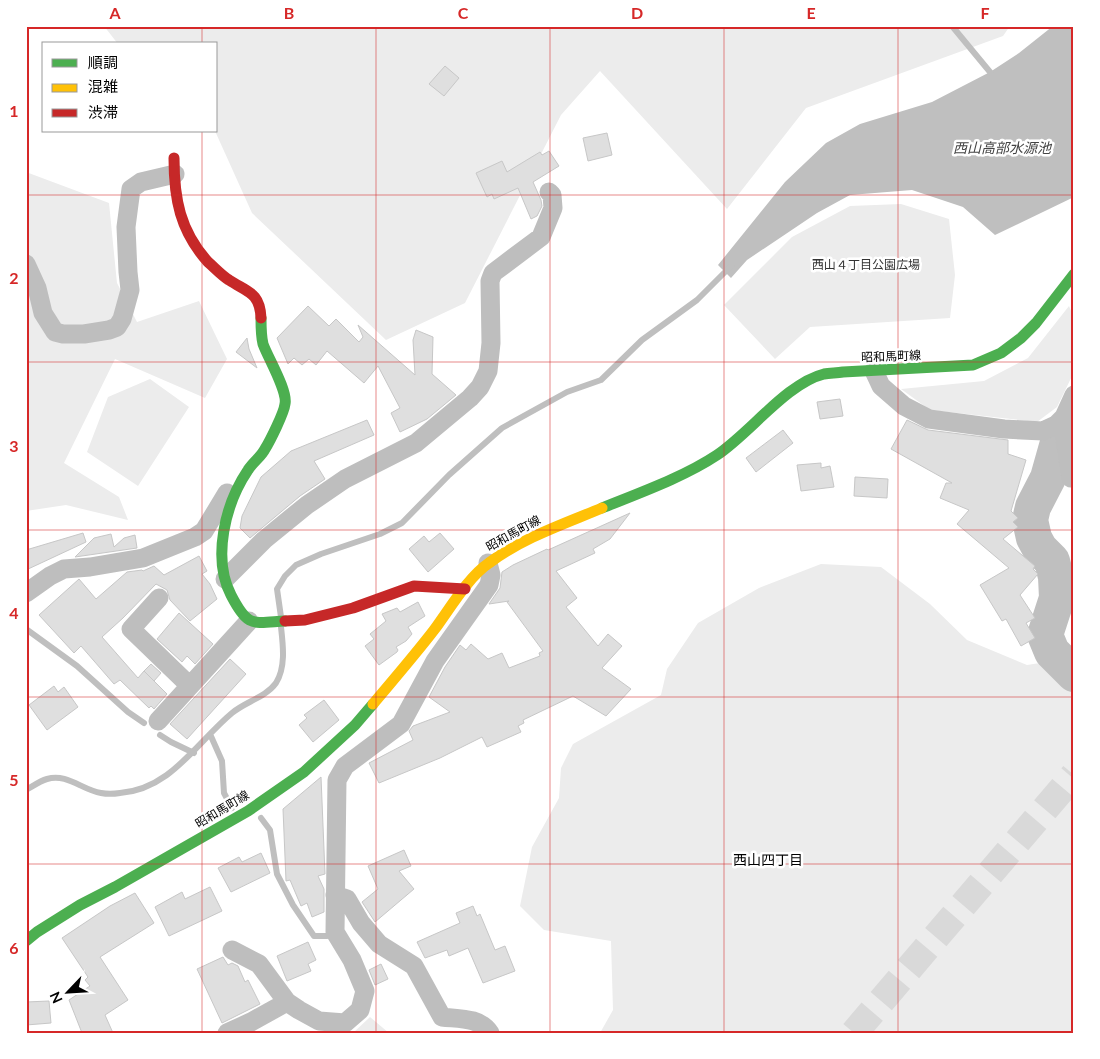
<svg xmlns="http://www.w3.org/2000/svg" width="1100" height="1059" viewBox="0 0 1100 1059" font-family="Lato,'Noto Sans JP',sans-serif">
	<style>
		.green { fill: #ececec }
		.water { fill: #bfbfbf }
		.lines { fill: none; stroke-linecap: round; stroke-linejoin: round }
		.stream { stroke: #bfbfbf; stroke-width: 6 }
		.river { stroke: #bfbfbf; stroke-width: 36 }
		.building { fill: #dfdfdf; stroke: #c7c7c7 }
		.highway-tunnel { stroke: #d9d9d9; stroke-width: 28; stroke-dasharray: 28 14; stroke-linecap: butt }
		.street { stroke: #bebebe; stroke-width: 19 }
		.fast { stroke: #4caf50; stroke-width: 11 }
		.slow { stroke: #ffc107; stroke-width: 11 }
		.jam { stroke: #c62828; stroke-width: 11 }
		.grid { fill: none; stroke: #d62828; stroke-width: 1; stroke-opacity: 0.55 }
		.labels { text-anchor: middle; dominant-baseline: central; stroke-width: 5; stroke-linejoin: round; paint-order: stroke }
		.park-label { font-size: 12px; fill: #333; stroke: #fff }
		.street-label { font-size: 12px; fill: #000; stroke: #fff }
		.water-label { font-size: 14px; font-style: italic; fill: #444; stroke: #fff }
		.neighbourhood-label { font-size: 14px; fill: #000; stroke: #fff }
		.neatline { fill: none; stroke: #d62828; stroke-width: 2 }
		.grid-label { font-size: 16px; text-anchor: middle; font-weight: bold; fill: #d62828 }
	</style>
	<rect width="100%" height="100%" fill="#fff"/>
	<path class="green" d="M 104,26 L 1010,26 L 1003,36 L 806,108 L 727,209 L 600,71 L 561,115 L 465,303 L 386,340 L 252,213 L 215,131 L 216,44 L 118,44 Z
		M 26,172 L 109,203 L 117,283 L 137,322 L 199,301 L 227,359 L 205,398 L 115,359 L 64,463 L 119,497 L 128,520 L 66,505 L 26,511 Z
		M 901,204 L 949,219 L 955,275 L 950,318 L 810,327 L 775,359 L 724,305 L 792,237 L 850,206 Z
		M 1069,306 L 1074,318 L 1074,372 L 1057,407 L 1037,422 L 930,410 L 901,389 L 984,381 L 1028,358 Z
		M 150,379 L 189,407 L 138,486 L 87,452 L 108,397 Z
		M 821,564 L 881,567 L 930,604 L 967,640 L 1027,665 L 1072,658 L 1074,656 L 1074,1033 L 600,1033 L 613,1010 L 611,941 L 544,930 L 520,906 L 532,847 L 559,798 L 561,768 L 573,744 L 661,695 L 667,669 L 698,623 L 759,588 Z
		M 370,1017 L 389,1033 L 353,1033 Z"/>
	<path class="water" d="M 1053,26 L 1074,26 L 1074,197 L 995,235 L 963,207 L 912,190 L 850,195 L 817,213 L 747,260 L 731,278 L 718,265 L 785,182 L 826,143 L 860,124 L 932,102 L 990,72 L 1019,53 Z"/>
	<g class="lines">
		<path class="stream" d="M 952,26 L 990,72
			M 281,617 L 277,589 L 285,576 L 296,565 L 321,554 L 380,534 L 402,523 L 449,475 L 502,428 L 567,392 L 601,380 L 642,340 L 697,300 L 731,266
			M 26,629 L 77,666 L 128,712 L 144,723
			M 210,734 L 222,761 L 224,793 L 232,808
			M 160,735 L 171,742 L 194,753
			M 26,790 C 33,786 40,781 47,779 C 67,773 82,790 101,793 C 106,794 114,794 120,793 C 171,789 196,743 232,713 C 245,702 266,697 276,683 C 286,667 283,645 281,627
			M 261,818 L 270,830 L 277,874 L 293,905 L 314,936 L 327,936"/>
		<path class="river" d="M 1059,439 L 1048,478 L 1033,507 L 1030,520 L 1034,538 L 1040,549 L 1052,561 L 1056,577 L 1057,598 L 1045,635 L 1052,652 L 1074,674"/>
	</g>
	<path class="building" d="M 445,66 L 459,78 L 444,96 L 429,84 Z
		M 607,133 L 612,155 L 588,161 L 583,138 Z
		M 549,151 L 559,166 L 533,182 L 541,200 L 542,206 L 537,216 L 531,219 L 518,188 L 494,199 L 492,194 L 487,197 L 476,173 L 502,161 L 507,172 L 540,152 L 542,155 Z
		M 308,306 L 329,326 L 336,319 L 359,342 L 363,337 L 358,325 L 415,375 L 413,340 L 416,330 L 433,337 L 432,374 L 456,395 L 427,419 L 400,432 L 391,413 L 400,408 L 378,366 L 364,383 L 327,351 L 316,365 L 309,359 L 302,365 L 294,358 L 288,364 L 277,338 Z
		M 247,338 L 249,349 L 257,368 L 236,352 Z
		M 840,399 L 843,416 L 820,419 L 817,402 Z
		M 367,420 L 374,435 L 314,461 L 325,479 L 300,496 L 250,538 L 240,528 L 242,516 L 261,477 L 291,451 Z
		M 907,420 L 928,430 L 1008,440 L 1008,454 L 1026,460 L 1011,511 L 1018,518 L 1013,522 L 1018,527 L 1003,539 L 1035,566 L 1033,569 L 1038,574 L 1020,595 L 1035,618 L 1026,623 L 1035,638 L 1021,646 L 1006,619 L 1002,621 L 980,585 L 1009,568 L 957,524 L 969,510 L 940,498 L 946,483 L 952,483 L 891,449 Z
		M 783,430 L 793,443 L 756,472 L 746,458 Z
		M 821,463 L 821,468 L 830,466 L 834,487 L 801,491 L 797,465 Z
		M 855,477 L 888,479 L 887,498 L 854,496 Z
		M 630,513 L 610,539 L 593,549 L 595,553 L 556,571 L 577,598 L 566,607 L 598,646 L 608,634 L 622,646 L 602,668 L 631,689 L 606,716 L 573,696 L 523,720 L 524,723 L 518,726 L 521,732 L 487,747 L 482,737 L 440,758 L 379,783 L 369,763 L 413,740 L 409,731 L 413,726 L 450,712 L 429,697 L 445,667 L 460,645 L 466,650 L 471,644 L 488,659 L 502,653 L 509,668 L 540,656 L 539,653 L 543,651 L 507,602 L 509,601 L 489,604 L 500,588 L 502,572 L 513,565 L 547,549 L 548,550 Z
		M 83,533 L 86,542 L 26,570 L 26,550 Z
		M 440,533 L 454,549 L 428,572 L 409,549 L 424,536 L 429,542 Z
		M 111,534 L 114,547 L 124,538 L 135,535 L 137,548 L 75,557 L 94,538 Z
		M 199,556 L 207,571 L 202,574 L 210,584 L 217,599 L 190,621 L 170,600 L 167,590 L 156,584 L 123,618 L 102,637 L 138,678 L 144,671 L 167,694 L 154,709 L 151,706 L 149,708 L 120,680 L 114,684 L 81,646 L 74,653 L 39,615 L 79,579 L 96,599 L 127,572 L 142,570 L 143,571 L 154,566 L 164,575 Z
		M 418,602 L 425,616 L 408,627 L 412,634 L 406,641 L 396,647 L 398,650 L 397,652 L 379,665 L 365,646 L 374,639 L 370,634 L 386,621 L 382,614 L 397,608 L 400,612 Z
		M 179,613 L 213,644 L 195,664 L 187,656 L 182,662 L 157,639 Z
		M 230,659 L 246,674 L 187,739 L 170,724 Z
		M 151,664 L 161,673 L 154,681 L 144,671 Z
		M 54,686 L 58,692 L 64,687 L 78,707 L 47,730 L 29,705 Z
		M 324,700 L 339,720 L 313,742 L 299,725 L 307,718 L 304,715 Z
		M 321,777 L 325,874 L 318,876 L 324,889 L 324,912 L 312,917 L 307,903 L 301,906 L 290,880 L 286,881 L 283,809 Z
		M 404,850 L 411,866 L 399,871 L 414,889 L 375,922 L 362,902 L 378,889 L 368,866 Z
		M 261,853 L 270,873 L 231,892 L 218,868 L 239,857 L 242,862 Z
		M 210,887 L 222,911 L 169,936 L 155,907 L 182,892 L 185,899 Z
		M 135,893 L 154,923 L 100,957 L 128,1000 L 105,1015 L 113,1033 L 82,1033 L 69,1000 L 90,986 L 85,980 L 88,977 L 62,938 L 110,906 Z
		M 473,906 L 477,916 L 480,914 L 495,950 L 505,946 L 515,971 L 483,983 L 468,948 L 449,956 L 447,950 L 425,958 L 417,942 L 460,923 L 456,913 Z
		M 308,942 L 316,960 L 308,964 L 311,971 L 287,981 L 277,956 Z
		M 223,957 L 228,965 L 232,963 L 238,966 L 245,982 L 248,980 L 260,1004 L 222,1023 L 197,969 Z
		M 381,964 L 388,979 L 375,985 L 369,970 Z
		M 49,1001 L 51,1023 L 26,1025 L 26,1002 Z"/>
	<g class="lines">
		<path class="highway-tunnel" d="M 854,1033 L 1074,775"/>
		<path class="street" d="M 26,264 L 37,288 L 43,313 L 55,332 L 63,334 L 84,334 L 109,330 L 117,327 L 122,319 L 130,290 L 128,272 L 126,227 L 131,189 L 141,182 L 175,174
			M 874,371 L 881,386 L 904,406 L 929,419 L 1004,429 L 1043,431 L 1056,425 L 1064,417 L 1074,395
			M 1062,419 L 1071,478
			M 225,579 L 264,540 L 307,505 L 345,479 L 416,443 L 470,398 L 480,387 L 488,371 L 491,343 L 490,281 L 493,273 L 541,237 L 553,208 L 552,195 L 549,192
			M 26,593 L 50,576 L 64,569 L 90,567 L 143,558 L 195,537 L 204,531 L 227,493
			M 159,598 L 131,629 L 190,686
			M 158,721 L 249,621
			M 335,895 L 347,899 L 361,923 L 379,944 L 414,966 L 442,1017 C 458,1019 480,1017 490,1033
			M 232,950 L 259,964 L 287,1002
			M 227,1033 L 251,1022 L 287,1002 L 299,1010 L 319,1021 L 345,1023 L 360,1010 L 365,991 L 352,960 L 335,932 L 337,780 L 345,766 L 401,724 L 435,661 L 489,585 L 491,575 L 488,563"/>
		<path class="fast" d="M 261,318 C 261,327 261,336 263,344 C 268,358 288,391 285,404 C 284,413 270,441 265,449 C 261,457 253,462 248,470 C 225,504 212,558 231,595 C 248,628 252,623 285,621
			M 602,508 C 639,493 684,477 717,455 C 750,433 787,383 824,374 C 830,373 837,373 843,372 L 973,365 L 1001,353 L 1021,338 L 1036,323 L 1074,274
			M 26,941 L 37,932 L 80,905 L 115,887 L 248,811 L 304,772 L 355,725 L 373,704"/>
		<path class="slow" d="M 373,704 C 393,680 414,656 434,630 C 449,610 468,577 489,563 C 522,538 564,524 602,508"/>
		<path class="jam" d="M 174,158 C 174,199 180,231 208,262 C 215,268 221,275 229,280 C 247,292 260,292 261,318
			M 285,621 L 305,620 L 353,608 L 414,586 L 465,589"/>
	</g>
	<path class="grid" d="M 202,26 L 202,44M 376,26 L 376,1033M 550,26 L 550,1033M 724,26 L 724,1033M 898,26 L 898,1033M 202,131 L 202,1033M 26,195 L 1074,195M 26,362 L 1074,362M 26,530 L 1074,530M 26,697 L 1074,697M 26,864 L 1074,864"/>
	<g class="labels">
		<g class="park-label">
			<text x="866" y="264">西山４丁目公園広場</text>
		</g>
		<g class="street-label">
			<text transform="translate(891 356) rotate(-2)">昭和馬町線</text>
			<text transform="translate(513 533) rotate(-29)">昭和馬町線</text>
			<text transform="translate(222 809) rotate(-31)">昭和馬町線</text>
		</g>
		<g class="water-label">
			<text x="1002" y="147">西山高部水源池</text>
		</g>
		<g class="neighbourhood-label">
			<text x="768" y="859">西山四丁目</text>
		</g>
	</g>
	<rect width="1100" height="1059" fill="none" stroke="#ffffff" stroke-width="55"/>
	<rect x="42" y="42" width="175" height="90" fill="#ffffff" stroke="#999999"/>
	<rect x="52" y="59" width="25" height="8" fill="#4caf50" stroke="#999999"/>
	<text x="88" y="68" font-size="15" fill="#000000">順調</text>
	<rect x="52" y="84" width="25" height="8" fill="#ffc107" stroke="#999999"/>
	<text x="88" y="92" font-size="15" fill="#000000">混雑</text>
	<rect x="52" y="109" width="25" height="8" fill="#c62828" stroke="#999999"/>
	<text x="88" y="118" font-size="15" fill="#000000">渋滞</text>
	<g transform="translate(68 992) rotate(245)" stroke="#ffffff" stroke-width="4" paint-order="stroke">
	<path d="M0-4L9 19L0 12L-9 19Z" fill="#000000"/>
	<text y="-8" font-size="14" font-weight="bold" text-anchor="middle" fill="#000000">N</text>
	</g>
	<rect x="28" y="28" width="1044" height="1004" class="neatline"/>
	<g class="grid-label">
		<text x="115" y="19">A</text>
		<text x="289" y="19">B</text>
		<text x="463" y="19">C</text>
		<text x="637" y="19">D</text>
		<text x="811" y="19">E</text>
		<text x="985" y="19">F</text>
		<text x="14" y="117">1</text>
		<text x="14" y="284">2</text>
		<text x="14" y="452">3</text>
		<text x="14" y="619">4</text>
		<text x="14" y="786">5</text>
		<text x="14" y="954">6</text>
	</g>
</svg>
